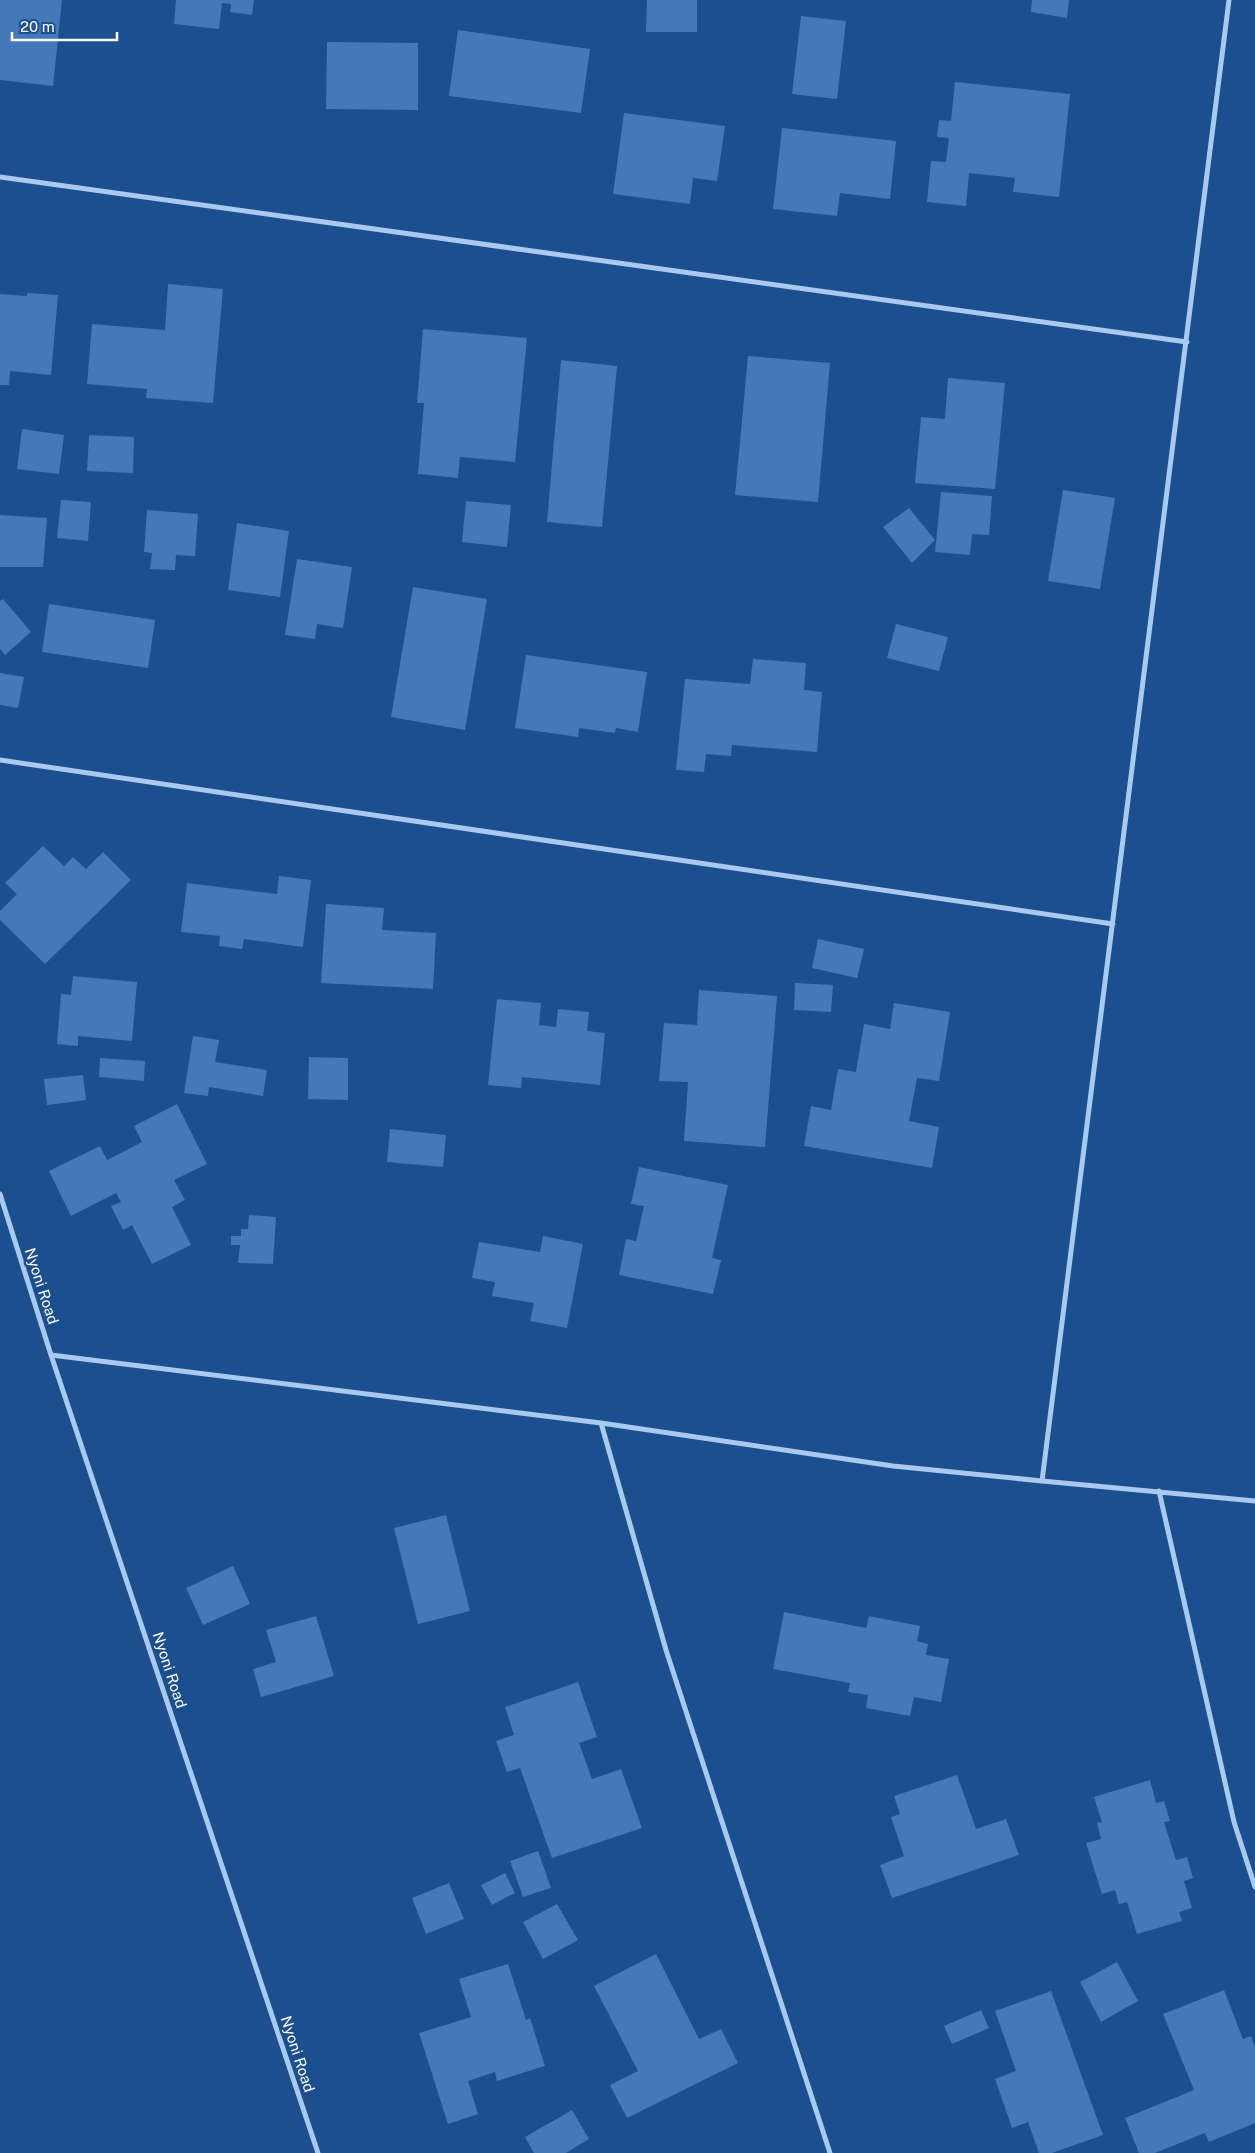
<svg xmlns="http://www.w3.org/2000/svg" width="1255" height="2153" viewBox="0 0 1255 2153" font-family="'Public Sans',sans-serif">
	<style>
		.building { fill: #4478b7 }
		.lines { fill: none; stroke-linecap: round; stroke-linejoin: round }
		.street { stroke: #a9c9ee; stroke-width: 5 }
		.labels { text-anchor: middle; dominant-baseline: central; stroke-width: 5; stroke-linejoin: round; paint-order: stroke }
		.street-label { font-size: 15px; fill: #fff; stroke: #1b4f8f }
	</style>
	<rect width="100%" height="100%" fill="#1b4f8f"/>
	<path class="building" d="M 0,0 L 62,0 L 53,86 L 0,80 Z
		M 176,0 L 254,0 L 252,15 L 230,12 L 231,4 L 222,3 L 219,29 L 174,24 Z
		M 647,0 L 697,0 L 697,32 L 646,32 Z
		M 1032,0 L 1069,0 L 1067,18 L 1031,12 Z
		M 801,16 L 846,21 L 837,99 L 792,94 Z
		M 458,30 L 590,49 L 581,113 L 449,96 Z
		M 327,42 L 418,43 L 418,110 L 326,109 Z
		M 955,82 L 1070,94 L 1059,197 L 1013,192 L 1015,178 L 969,173 L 966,206 L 927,202 L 931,161 L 946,162 L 949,138 L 937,137 L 939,120 L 951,121 Z
		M 624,113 L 725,126 L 717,181 L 693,178 L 690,204 L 613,194 Z
		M 782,128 L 896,141 L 890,199 L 840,193 L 837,216 L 773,209 Z
		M 168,284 L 223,289 L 213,403 L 146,398 L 147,389 L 87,384 L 92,324 L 165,330 Z
		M 27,293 L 58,295 L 51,375 L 10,371 L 9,385 L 0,385 L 0,294 L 27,296 Z
		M 423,329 L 527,338 L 515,462 L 460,457 L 458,478 L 418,474 L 424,403 L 417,403 Z
		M 748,356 L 830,363 L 818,502 L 735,495 Z
		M 561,360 L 617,366 L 602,527 L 547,522 Z
		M 948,378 L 1005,383 L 995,489 L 915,483 L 921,417 L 945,419 Z
		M 22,429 L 64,435 L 59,474 L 17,469 Z
		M 89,435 L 134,437 L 133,473 L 87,471 Z
		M 1063,490 L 1115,498 L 1100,589 L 1048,581 Z
		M 941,492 L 992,496 L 989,535 L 972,534 L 970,555 L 935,552 Z
		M 61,500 L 91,502 L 88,541 L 57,538 Z
		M 466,501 L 511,505 L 507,547 L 462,542 Z
		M 909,508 L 935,540 L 912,563 L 883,527 Z
		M 147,510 L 198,514 L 195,556 L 176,555 L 175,570 L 150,569 L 152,553 L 144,552 Z
		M 0,515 L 47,518 L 43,567 L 0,567 Z
		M 237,523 L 289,531 L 280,597 L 228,590 Z
		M 297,559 L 352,567 L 343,628 L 317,624 L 315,639 L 285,635 Z
		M 413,587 L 487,599 L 465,730 L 391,717 Z
		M 3,599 L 31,632 L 5,655 L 0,649 L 0,601 Z
		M 49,604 L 155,620 L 148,668 L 42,652 Z
		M 896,624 L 948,637 L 939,671 L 887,658 Z
		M 526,655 L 647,672 L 638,732 L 616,728 L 615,733 L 579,728 L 578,737 L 515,728 Z
		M 753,659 L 806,663 L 804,690 L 822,692 L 817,752 L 732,745 L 731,756 L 706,754 L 704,772 L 676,770 L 685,679 L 750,684 Z
		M 0,673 L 24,677 L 18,708 L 0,705 Z
		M 43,846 L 64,866 L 73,857 L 86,869 L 103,852 L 131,880 L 45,964 L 0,920 L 0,911 L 17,894 L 5,883 Z
		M 279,876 L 311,880 L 303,947 L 244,939 L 242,949 L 219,946 L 220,936 L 181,932 L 187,883 L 277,894 Z
		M 326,904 L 384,908 L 382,930 L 436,933 L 433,989 L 321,983 Z
		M 818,939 L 864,949 L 857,978 L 812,968 Z
		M 73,976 L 137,982 L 132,1041 L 78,1036 L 78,1046 L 57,1044 L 61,994 L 71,995 Z
		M 795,983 L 833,985 L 831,1012 L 794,1010 Z
		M 699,990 L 777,996 L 765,1147 L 684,1141 L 688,1082 L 659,1081 L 664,1023 L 697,1025 Z
		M 497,999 L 541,1003 L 539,1025 L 556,1027 L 558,1009 L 589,1012 L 587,1031 L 605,1033 L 600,1085 L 522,1077 L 521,1088 L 488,1085 Z
		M 894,1003 L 950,1012 L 939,1081 L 917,1078 L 909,1121 L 939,1127 L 932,1168 L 804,1146 L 811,1106 L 831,1110 L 838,1069 L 856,1072 L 864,1024 L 890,1029 Z
		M 193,1036 L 219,1040 L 215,1062 L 267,1070 L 263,1096 L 209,1087 L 208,1096 L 184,1093 Z
		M 309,1057 L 348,1058 L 348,1100 L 308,1099 Z
		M 100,1058 L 145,1061 L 144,1081 L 99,1077 Z
		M 83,1075 L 86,1100 L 47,1105 L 44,1079 Z
		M 177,1104 L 207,1164 L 174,1180 L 185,1200 L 172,1207 L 191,1245 L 152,1264 L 132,1225 L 123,1230 L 111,1206 L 121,1202 L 116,1193 L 71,1216 L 49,1171 L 100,1146 L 107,1160 L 142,1142 L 134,1126 Z
		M 390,1129 L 446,1135 L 443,1167 L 387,1162 Z
		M 639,1167 L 728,1185 L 712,1258 L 721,1260 L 713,1294 L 619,1275 L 626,1239 L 636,1241 L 644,1206 L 631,1204 Z
		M 249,1215 L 276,1217 L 273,1264 L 238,1263 L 240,1245 L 231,1245 L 231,1236 L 241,1236 L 241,1229 L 248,1229 Z
		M 543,1236 L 583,1244 L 567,1328 L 530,1321 L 534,1303 L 492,1296 L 495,1282 L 472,1278 L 479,1242 L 540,1252 Z
		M 446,1515 L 470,1611 L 418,1624 L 394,1528 Z
		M 233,1566 L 250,1604 L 203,1625 L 186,1588 Z
		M 784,1612 L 866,1628 L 869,1616 L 920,1626 L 917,1641 L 928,1644 L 926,1655 L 949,1659 L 941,1702 L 914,1697 L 910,1716 L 866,1708 L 868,1695 L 848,1692 L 850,1683 L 773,1669 Z
		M 316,1616 L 334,1676 L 261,1697 L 253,1669 L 276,1662 L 266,1630 Z
		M 578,1682 L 597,1737 L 579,1743 L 592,1779 L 621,1769 L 642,1828 L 552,1858 L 520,1768 L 507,1772 L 496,1741 L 514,1735 L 505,1707 Z
		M 957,1775 L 976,1829 L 1006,1819 L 1019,1855 L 892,1898 L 880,1865 L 904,1856 L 891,1817 L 900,1814 L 894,1796 Z
		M 1150,1780 L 1156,1803 L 1164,1801 L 1170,1821 L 1164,1822 L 1176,1860 L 1187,1857 L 1193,1878 L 1184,1881 L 1192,1908 L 1179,1912 L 1182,1921 L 1137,1934 L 1127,1902 L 1119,1904 L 1115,1890 L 1102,1894 L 1086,1843 L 1101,1839 L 1097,1823 L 1102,1822 L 1094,1797 Z
		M 538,1851 L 551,1888 L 523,1897 L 510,1861 Z
		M 505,1873 L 515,1893 L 492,1905 L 481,1885 Z
		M 449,1883 L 464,1919 L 426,1934 L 412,1898 Z
		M 557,1904 L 578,1940 L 543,1959 L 523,1922 Z
		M 656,1954 L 699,2039 L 721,2029 L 738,2063 L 627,2118 L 610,2085 L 638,2071 L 594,1986 Z
		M 1117,1962 L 1138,2001 L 1101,2022 L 1080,1982 Z
		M 508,1964 L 526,2020 L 530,2018 L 545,2066 L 497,2081 L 495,2072 L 468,2081 L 478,2114 L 448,2124 L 419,2033 L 471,2017 L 459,1979 Z
		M 1224,1990 L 1243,2039 L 1251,2036 L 1255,2047 L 1255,2123 L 1209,2142 L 1205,2133 L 1155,2153 L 1139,2153 L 1125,2118 L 1194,2090 L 1163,2014 Z
		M 1051,1991 L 1103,2135 L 1052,2153 L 1039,2153 L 1028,2122 L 1012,2128 L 995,2079 L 1016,2071 L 995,2011 Z
		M 981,2010 L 989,2028 L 952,2044 L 944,2026 Z
		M 572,2110 L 589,2139 L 566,2153 L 534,2153 L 525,2137 Z"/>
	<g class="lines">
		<path class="street" d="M 1229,0 L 1042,1481 L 1255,1501
			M 0,177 L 1187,342
			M 0,760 L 1113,924
			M 0,1194 L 51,1355 L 318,2153
			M 51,1355 L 601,1423
			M 1159,1491 L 1234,1822 L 1255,1887
			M 830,2153 L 666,1650 L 601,1423 L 893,1466 L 1042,1481"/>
	</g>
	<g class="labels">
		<g class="street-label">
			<text transform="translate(42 1286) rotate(72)">Nyoni Road</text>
			<text transform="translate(170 1670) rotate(72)">Nyoni Road</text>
			<text transform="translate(298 2054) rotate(72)">Nyoni Road</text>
		</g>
	</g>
	<path d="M12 32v8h105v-8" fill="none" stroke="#ffffff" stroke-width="2.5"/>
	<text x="20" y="32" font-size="15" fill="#ffffff" stroke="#1b4f8f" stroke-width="4" paint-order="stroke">20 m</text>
</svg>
